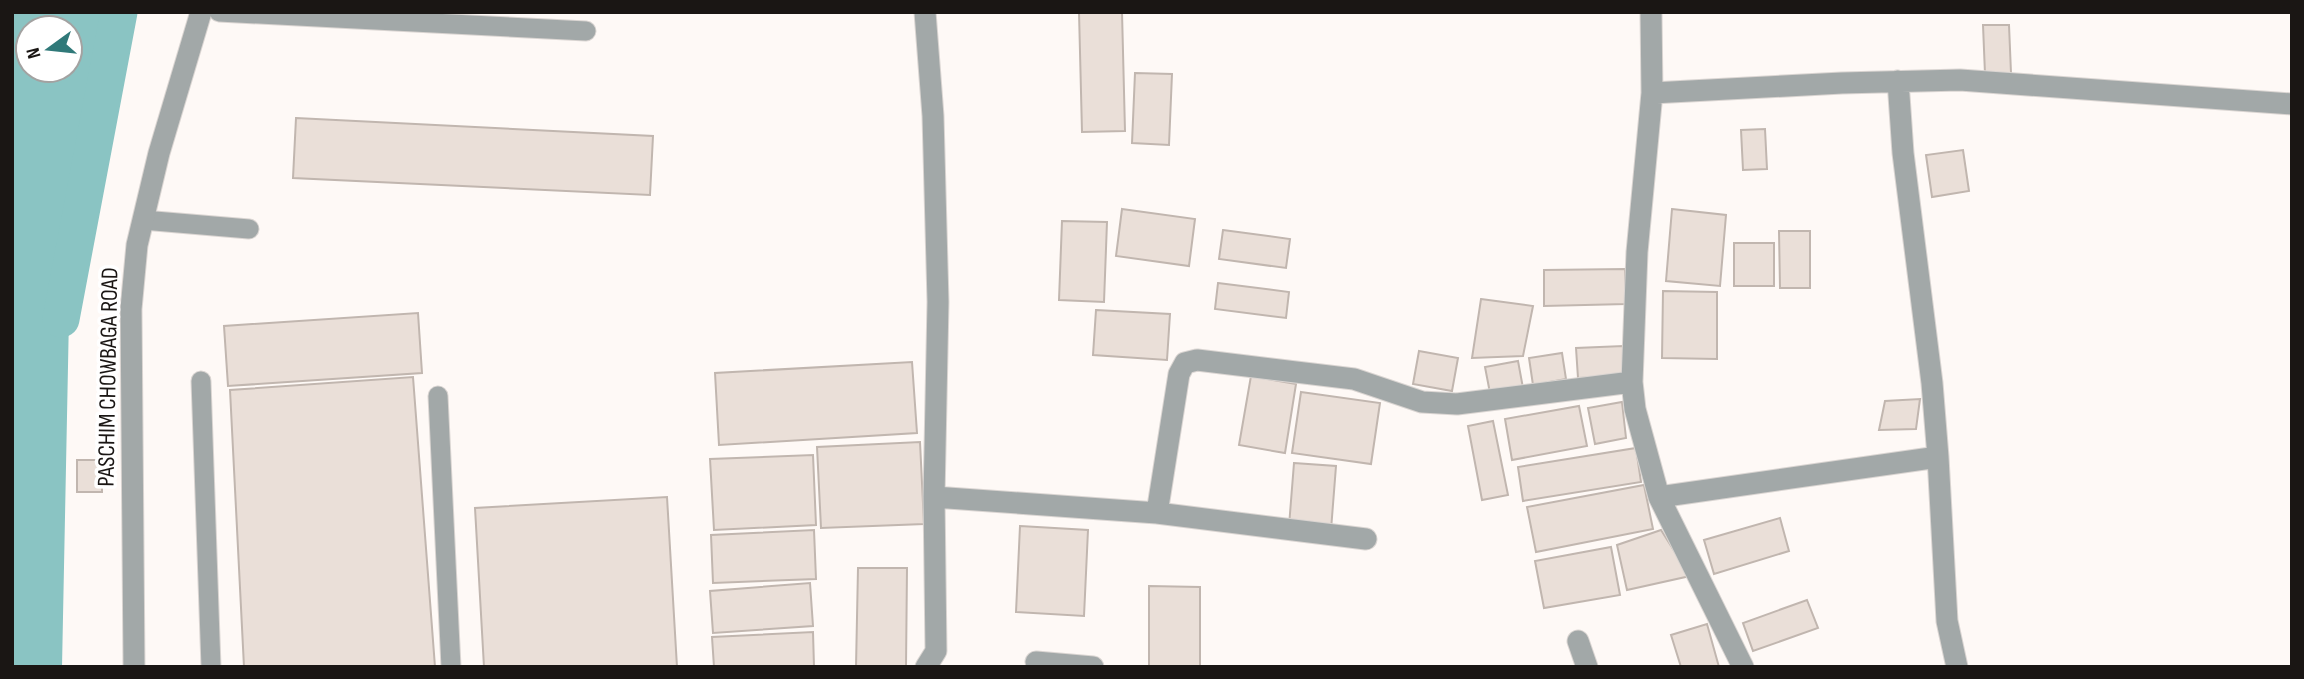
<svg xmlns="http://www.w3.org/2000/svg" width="2304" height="679" viewBox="0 0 2304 679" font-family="'Sofia Sans Condensed',sans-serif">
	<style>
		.water { fill: #8ac4c3; fill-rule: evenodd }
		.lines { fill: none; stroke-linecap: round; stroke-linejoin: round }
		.canal { stroke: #8ac4c3; stroke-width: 37 }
		.building { fill: #eadfd8; stroke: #c1b6af; stroke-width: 2 }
		.service-casing { stroke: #dad5d2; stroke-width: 21 }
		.minor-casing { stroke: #dad5d2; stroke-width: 23 }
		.tertiary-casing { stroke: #dad5d2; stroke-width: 23 }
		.service { stroke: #a2a8a8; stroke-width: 19 }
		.minor { stroke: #a2a8a8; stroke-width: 21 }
		.tertiary { stroke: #a2a8a8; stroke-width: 21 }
		.labels { text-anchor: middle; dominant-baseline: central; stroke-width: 7; stroke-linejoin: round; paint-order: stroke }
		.street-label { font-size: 24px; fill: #1a1614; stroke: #fff }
	</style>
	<rect width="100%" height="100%" fill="#fef9f6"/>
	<path class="water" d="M 12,12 L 121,12 L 111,41 L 71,216 L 62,667 L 12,667 ZM 28,28 L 70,28 L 70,70 L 28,70 Z"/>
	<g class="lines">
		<path class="canal" d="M 61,319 L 119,12"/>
	</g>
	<path class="building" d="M 1079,12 L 1122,12 L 1125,131 L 1082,132 Z
		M 1983,25 L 2009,25 L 2011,73 L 1985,74 Z
		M 1135,73 L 1172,74 L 1169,145 L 1132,143 Z
		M 296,118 L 653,136 L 650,195 L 293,178 Z
		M 1765,129 L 1767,169 L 1743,170 L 1741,130 Z
		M 1963,150 L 1969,191 L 1932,197 L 1926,155 Z
		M 1122,209 L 1195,219 L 1189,266 L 1116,256 Z
		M 1672,209 L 1726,215 L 1720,286 L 1666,281 Z
		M 1062,221 L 1107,222 L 1104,302 L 1059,300 Z
		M 1223,230 L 1290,239 L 1286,268 L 1219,259 Z
		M 1779,231 L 1810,231 L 1810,288 L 1780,288 Z
		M 1734,243 L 1774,243 L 1774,286 L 1734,286 Z
		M 1625,269 L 1626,304 L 1544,306 L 1544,270 Z
		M 1218,283 L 1289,292 L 1286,318 L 1215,309 Z
		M 1663,291 L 1717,292 L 1717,359 L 1662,358 Z
		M 1481,299 L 1533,306 L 1523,356 L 1472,358 Z
		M 1096,310 L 1170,314 L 1167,360 L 1093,355 Z
		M 418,313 L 422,373 L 228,386 L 224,326 Z
		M 1623,346 L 1624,376 L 1578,378 L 1576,348 Z
		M 1419,351 L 1458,358 L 1452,391 L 1413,384 Z
		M 1562,353 L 1566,379 L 1533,385 L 1529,358 Z
		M 1518,361 L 1523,388 L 1490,393 L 1485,367 Z
		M 912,362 L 917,433 L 719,445 L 715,373 Z
		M 1251,376 L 1296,384 L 1285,453 L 1239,445 Z
		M 413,377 L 435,667 L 244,667 L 230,390 Z
		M 1301,392 L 1380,403 L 1371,464 L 1292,453 Z
		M 1920,399 L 1916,429 L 1879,430 L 1885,401 Z
		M 1622,402 L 1626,438 L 1595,444 L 1588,408 Z
		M 1579,406 L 1587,446 L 1512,460 L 1505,419 Z
		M 1493,421 L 1508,495 L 1482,500 L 1468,426 Z
		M 920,442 L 924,524 L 821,528 L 817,447 Z
		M 1636,448 L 1641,482 L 1523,501 L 1518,467 Z
		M 813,455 L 816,525 L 714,530 L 710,459 Z
		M 77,460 L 102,460 L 102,492 L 77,492 Z
		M 1294,463 L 1336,466 L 1331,530 L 1289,526 Z
		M 1644,485 L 1653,529 L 1536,552 L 1527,507 Z
		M 667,497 L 677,667 L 484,667 L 475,508 Z
		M 1780,518 L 1789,551 L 1714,574 L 1704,540 Z
		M 1020,526 L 1088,530 L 1084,616 L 1016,612 Z
		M 814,530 L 816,579 L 713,583 L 711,535 Z
		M 1661,530 L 1690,576 L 1627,590 L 1617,545 Z
		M 1611,547 L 1620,595 L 1544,608 L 1535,561 Z
		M 858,568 L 907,568 L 906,667 L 856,667 Z
		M 810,583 L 813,626 L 713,633 L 710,591 Z
		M 1149,586 L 1200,587 L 1200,667 L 1149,667 Z
		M 1807,600 L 1818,628 L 1753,651 L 1743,623 Z
		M 1707,624 L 1719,667 L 1681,667 L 1671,635 Z
		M 813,632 L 814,667 L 714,667 L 712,637 Z"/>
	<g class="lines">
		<defs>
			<path id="service" d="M 219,12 L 586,31
				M 143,220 L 249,229
				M 201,381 L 211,667
				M 438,396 L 451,667"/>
			<path id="minor" d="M 925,12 L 933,116 L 938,302 L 934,497 L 936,651 L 926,667
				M 1651,12 L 1652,93 L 1637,252 L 1632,382 L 1635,409 L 1659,497 L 1743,667
				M 1898,81 L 1903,153 L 1932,383 L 1938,457 L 1947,621 L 1957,667
				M 1652,93 L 1842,83 L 1960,80 L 2292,104
				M 934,497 L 1157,513 L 1366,539
				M 1659,497 L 1938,457
				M 1157,513 L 1179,374 L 1185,363 L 1197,360 L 1354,379 L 1422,402 L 1457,404 L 1632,382
				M 1578,641 L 1587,667
				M 1036,662 L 1093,667"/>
			<path id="tertiary" d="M 134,667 L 131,309 L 137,245 L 159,153 L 201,12"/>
		</defs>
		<use href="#service" class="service-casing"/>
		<use href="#minor" class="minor-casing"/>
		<use href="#tertiary" class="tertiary-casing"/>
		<use href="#service" class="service"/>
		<use href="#minor" class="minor"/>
		<use href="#tertiary" class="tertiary"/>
	</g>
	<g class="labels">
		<g class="street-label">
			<text transform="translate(108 377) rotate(-89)">PASCHIM CHOWBAGA ROAD</text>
		</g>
	</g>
	<rect width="2304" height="679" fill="none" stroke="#1a1614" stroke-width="28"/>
	<g transform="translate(49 49) rotate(255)"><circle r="33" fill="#ffffff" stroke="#a3a2a1" stroke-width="2"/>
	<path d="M0-5L12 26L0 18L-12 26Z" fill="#307979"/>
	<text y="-10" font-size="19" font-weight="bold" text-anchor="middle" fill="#1a1614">N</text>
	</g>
</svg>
